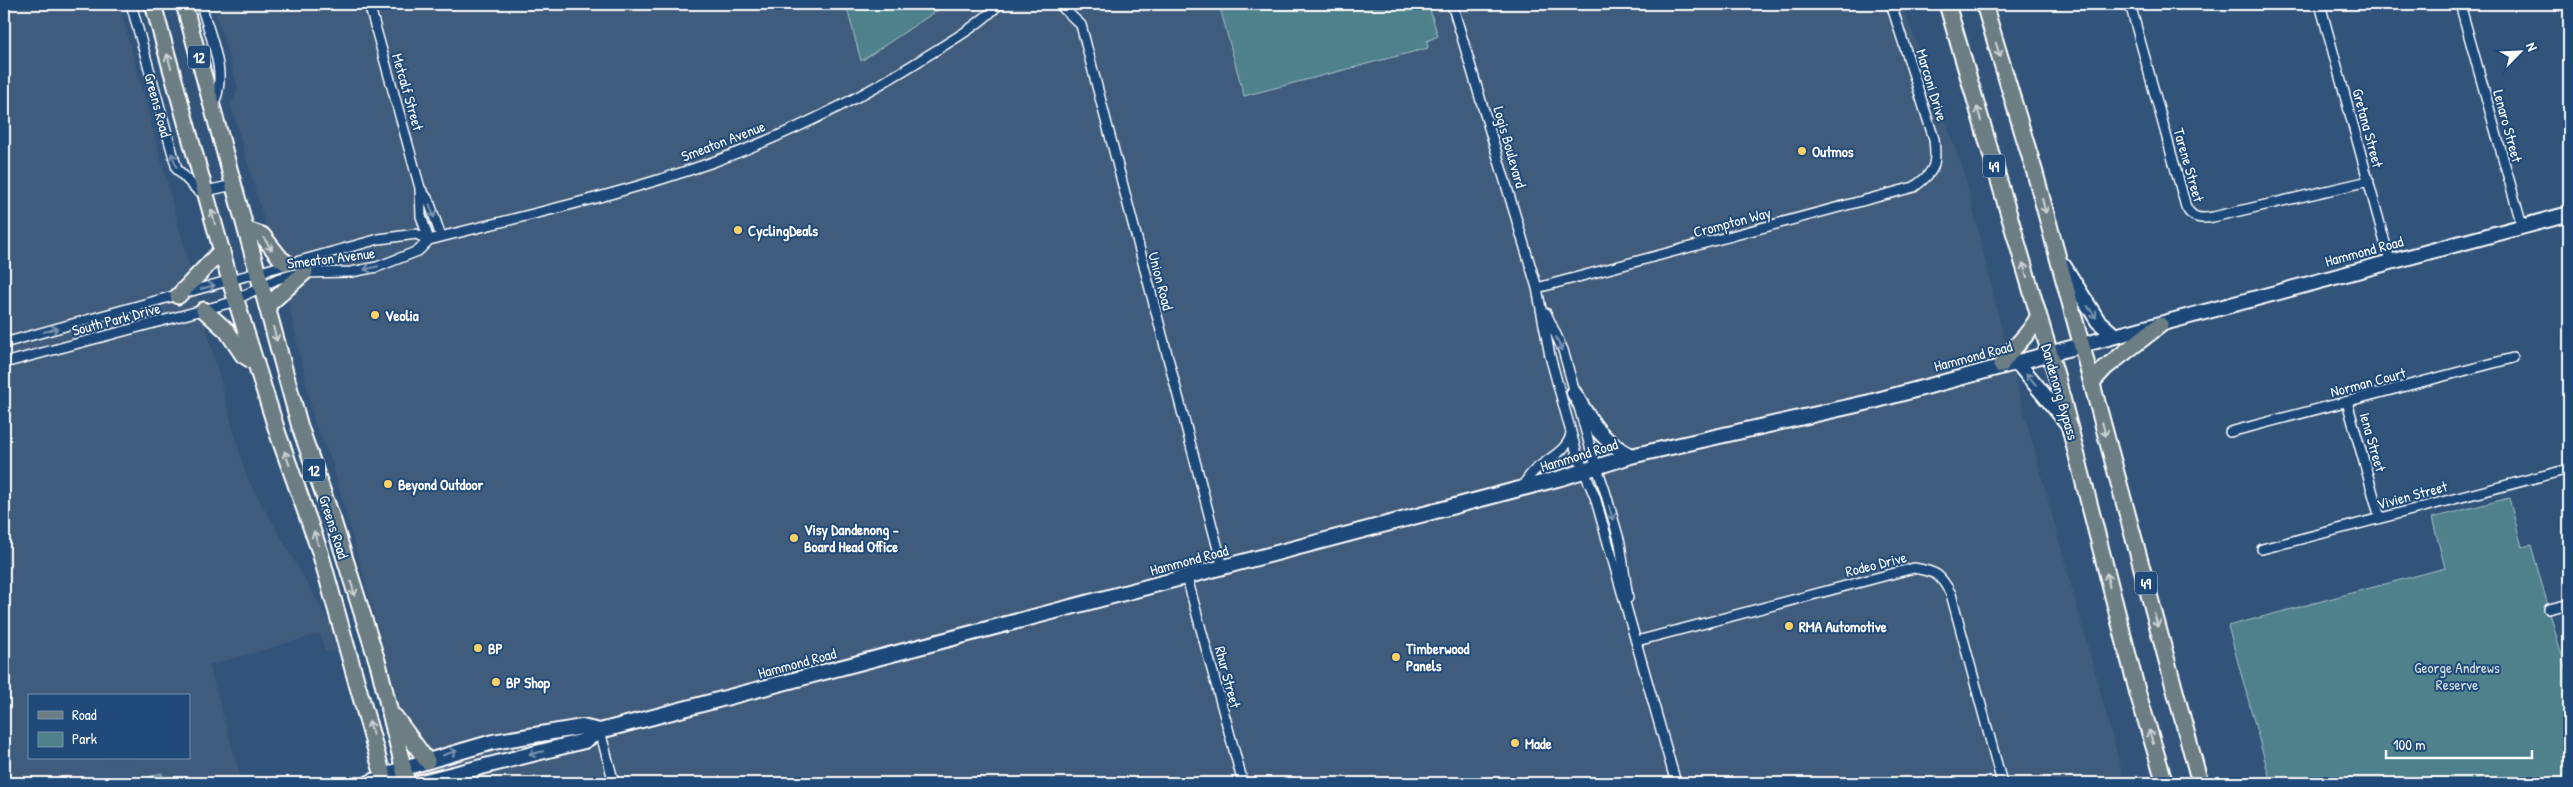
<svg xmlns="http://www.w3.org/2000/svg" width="2573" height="787" viewBox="0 0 2573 787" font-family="'Patrick Hand',sans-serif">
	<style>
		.built { fill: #3f5b7c; fill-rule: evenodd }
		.green { fill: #4f818c; stroke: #a7c0c6 }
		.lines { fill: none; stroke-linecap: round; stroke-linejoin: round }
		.minor-casing { stroke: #fff; stroke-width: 12 }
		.secondary-casing { stroke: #fff; stroke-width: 18 }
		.primary-casing { stroke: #fff; stroke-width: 19 }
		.trunk-casing { stroke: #fff; stroke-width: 19 }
		.minor { stroke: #1f4a7a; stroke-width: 9 }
		.secondary { stroke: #1f4a7a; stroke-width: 14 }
		.primary { stroke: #6c7e84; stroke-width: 15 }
		.trunk { stroke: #6c7e84; stroke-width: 15 }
		.oneway { stroke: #ccd2d4 }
		.oneway2 { stroke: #7992af }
		.poi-dot { fill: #ffd166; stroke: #1f4a7a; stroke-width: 2 }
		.labels { text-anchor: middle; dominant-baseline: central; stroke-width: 4; stroke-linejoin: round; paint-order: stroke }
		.shield { fill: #1f4a7a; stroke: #bcc9d7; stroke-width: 1 }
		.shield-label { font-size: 14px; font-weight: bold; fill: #fff }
		.street-label { font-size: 15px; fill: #fff; stroke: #1f4a7a }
		.poi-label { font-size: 15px; font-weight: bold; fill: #fff; stroke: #1f4a7a; text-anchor: start }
		.park-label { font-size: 15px; fill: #d3e0e2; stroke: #1f4a7a }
	</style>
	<rect width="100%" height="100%" fill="#32547b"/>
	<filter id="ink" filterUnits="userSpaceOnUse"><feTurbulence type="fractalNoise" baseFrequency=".02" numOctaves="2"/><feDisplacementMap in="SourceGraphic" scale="10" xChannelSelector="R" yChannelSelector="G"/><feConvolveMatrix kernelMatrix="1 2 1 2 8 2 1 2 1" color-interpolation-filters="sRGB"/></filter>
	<g filter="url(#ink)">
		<path class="built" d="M 4,4 L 119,4 L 245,472 L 252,487 L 334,630 L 340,653 L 325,651 L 320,634 L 209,665 L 242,783 L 4,783 ZM 29,696 L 189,696 L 189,758 L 29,758 Z
			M 213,4 L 1902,4 L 1964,172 L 2003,334 L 2125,783 L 418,783 L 399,704 L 330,456 L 315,425 L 290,309 L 231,106 L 238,88 Z"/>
		<path class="green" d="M 846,4 L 937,4 L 938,10 L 861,61 Z
			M 1219,4 L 1428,4 L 1438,36 L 1427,41 L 1428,48 L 1244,96 Z
			M 1601,492 L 1615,546 L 1616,553 L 1599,493 Z
			M 2509,498 L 2522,547 L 2531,545 L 2569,681 L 2569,783 L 2271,783 L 2228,626 L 2445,568 L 2432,518 Z
			M 162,773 L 162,783 L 147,783 L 145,778 Z"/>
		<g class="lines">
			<defs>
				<path id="minor" d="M 131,4 L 177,169 L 197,190 L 202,192 L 233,185
					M 201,4 C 209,35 230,76 212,107
					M 369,4 L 420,188 L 429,201 L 441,237
					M 1452,4 L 1537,288 L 1550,356 L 1577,454 L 1595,497 L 1676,783
					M 2130,4 L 2186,207 C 2192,219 2201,219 2213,217 L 2369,181
					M 2320,4 L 2390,261
					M 2460,4 L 2522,226
					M 1062,7 L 1081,25 L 1223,568
					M 420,188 L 421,216 L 429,240
					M 1537,288 L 1914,187 C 1935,172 1937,165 1934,139 L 1891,4
					M 1546,313 L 1563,350 L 1591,450 L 1605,491 L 1620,543 L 1628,598
					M 4,343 L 379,239 L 416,234 L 429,240
					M 4,363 L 229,303 L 277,279 L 299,273 L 351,272 L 377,267 L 418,251 L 429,240 C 523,216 620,195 713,162 C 784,136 855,101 919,61 C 945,44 978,27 999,4
					M 2347,402 L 2380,518
					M 2230,432 L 2513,358
					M 1521,488 C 1525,483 1528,477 1533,472 C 1545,460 1569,451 1571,433
					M 2262,549 L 2569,469
					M 1187,578 L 1243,783
					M 2549,609 L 2569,604
					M 1637,641 L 1914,568 C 1937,572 1940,574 1951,594 L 2002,783
					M 600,731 L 614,783"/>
				<path id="secondary" d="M 2063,265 L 2098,321 L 2115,336
					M 2016,361 L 2068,424
					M 1574,393 C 1591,422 1600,440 1631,456
					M 369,783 L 404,768 L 493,742 L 582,727 L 600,731
					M 418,783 L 584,741 L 600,731 L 1561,478 L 1631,456 L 1870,402 L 2569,214"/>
				<path id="primary" d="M 153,4 L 230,281 L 278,434 L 320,552 L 385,783
					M 184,4 L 300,427 L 334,524 L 379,667 L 407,783
					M 247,230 L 262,235 L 281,259 L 287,263
					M 178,296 L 222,250
					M 267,306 L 305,272
					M 204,310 L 227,331 L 243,355 L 256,363
					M 395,717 L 427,761"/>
				<path id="trunk" d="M 1947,4 L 2057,378 L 2138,694 L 2165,783
					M 1984,4 L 2035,173 L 2200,783
					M 2001,365 C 2012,347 2029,336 2038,317
					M 2092,382 L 2106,367 L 2160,325"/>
			</defs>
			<use href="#minor" class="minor-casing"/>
			<use href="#secondary" class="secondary-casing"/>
			<use href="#primary" class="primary-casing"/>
			<use href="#trunk" class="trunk-casing"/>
			<use href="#minor" class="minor"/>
			<use href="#secondary" class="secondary"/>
			<use href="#primary" class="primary"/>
			<use href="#trunk" class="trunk"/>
		</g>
		<defs><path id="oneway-shaft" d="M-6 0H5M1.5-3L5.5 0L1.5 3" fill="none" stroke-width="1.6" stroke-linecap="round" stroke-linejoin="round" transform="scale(1.25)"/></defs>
		<g class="oneway">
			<use href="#oneway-shaft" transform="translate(1998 50) rotate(73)"/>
			<use href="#oneway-shaft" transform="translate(169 61) rotate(-106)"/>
			<use href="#oneway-shaft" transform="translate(1979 114) rotate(-106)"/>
			<use href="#oneway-shaft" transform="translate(2044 206) rotate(75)"/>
			<use href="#oneway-shaft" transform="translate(213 217) rotate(-105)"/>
			<use href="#oneway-shaft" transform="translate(268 244) rotate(55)"/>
			<use href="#oneway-shaft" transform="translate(2025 270) rotate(-106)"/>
			<use href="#oneway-shaft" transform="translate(275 334) rotate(75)"/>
			<use href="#oneway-shaft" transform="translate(2104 429) rotate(75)"/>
			<use href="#oneway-shaft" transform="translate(287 458) rotate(-109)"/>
			<use href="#oneway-shaft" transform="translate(316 538) rotate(-108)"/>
			<use href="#oneway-shaft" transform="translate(2108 580) rotate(-102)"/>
			<use href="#oneway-shaft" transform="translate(353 589) rotate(74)"/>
			<use href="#oneway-shaft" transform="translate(2156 620) rotate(75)"/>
			<use href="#oneway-shaft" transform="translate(371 728) rotate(-104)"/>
			<use href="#oneway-shaft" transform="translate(2151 737) rotate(-107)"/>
		</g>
		<g class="oneway2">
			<use href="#oneway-shaft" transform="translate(174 160) rotate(-111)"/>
			<use href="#oneway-shaft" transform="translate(432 211) rotate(71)"/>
			<use href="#oneway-shaft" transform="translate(371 268) rotate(166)"/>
			<use href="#oneway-shaft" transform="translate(208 287) rotate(-16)"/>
			<use href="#oneway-shaft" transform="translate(2092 312) rotate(54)"/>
			<use href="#oneway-shaft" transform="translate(51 330) rotate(-15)"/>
			<use href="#oneway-shaft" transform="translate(1559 344) rotate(67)"/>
			<use href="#oneway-shaft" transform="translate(2031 379) rotate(-130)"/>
			<use href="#oneway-shaft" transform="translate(1611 513) rotate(74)"/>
			<use href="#oneway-shaft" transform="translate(450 753) rotate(-18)"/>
			<use href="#oneway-shaft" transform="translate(536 753) rotate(166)"/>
		</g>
	</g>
	<g class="poi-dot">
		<circle cx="1802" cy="151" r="5"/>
		<circle cx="738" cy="230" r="5"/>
		<circle cx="375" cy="315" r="5"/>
		<circle cx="388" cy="484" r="5"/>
		<circle cx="794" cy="538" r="5"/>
		<circle cx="1789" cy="626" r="5"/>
		<circle cx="478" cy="648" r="5"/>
		<circle cx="1396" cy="657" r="5"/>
		<circle cx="496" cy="682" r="5"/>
		<circle cx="1515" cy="743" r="5"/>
	</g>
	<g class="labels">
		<g class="shield">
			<rect x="188" y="45.5" width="22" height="23" rx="4"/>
			<rect x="1983" y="154.5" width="22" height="23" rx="4"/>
			<rect x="303" y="458.5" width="22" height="23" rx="4"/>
			<rect x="2135" y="571.5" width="22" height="23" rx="4"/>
		</g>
		<g class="shield-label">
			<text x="199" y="57">12</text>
			<text x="1994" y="166">49</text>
			<text x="314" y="470">12</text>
			<text x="2146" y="583">49</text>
		</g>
		<g class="street-label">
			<text transform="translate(1932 85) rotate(73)">Marconi Drive</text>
			<text transform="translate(408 92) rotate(74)">Metcalf Street</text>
			<text transform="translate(158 105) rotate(75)">Greens Road</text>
			<text transform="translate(2508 126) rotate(75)">Lenaro Street</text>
			<text transform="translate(2368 128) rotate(75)">Gretana Street</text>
			<text transform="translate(723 141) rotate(-21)">Smeaton Avenue</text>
			<text transform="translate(1510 147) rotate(74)">Logis Boulevard</text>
			<text transform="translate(2189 165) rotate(74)">Tarene Street</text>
			<text transform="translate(1732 222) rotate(-15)">Crompton Way</text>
			<text transform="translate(2364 251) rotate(-15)">Hammond Road</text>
			<text transform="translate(331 258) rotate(-7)">Smeaton Avenue</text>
			<text transform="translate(1161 281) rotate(75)">Union Road</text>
			<text transform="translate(116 319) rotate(-15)">South Park Drive</text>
			<text transform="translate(1973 356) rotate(-15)">Hammond Road</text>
			<text transform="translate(2368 382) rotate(-15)">Norman Court</text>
			<text transform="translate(2060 392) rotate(74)">Dandenong Bypass</text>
			<text transform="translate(2373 442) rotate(74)">Iena Street</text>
			<text transform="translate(1579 455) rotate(-17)">Hammond Road</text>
			<text transform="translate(2412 495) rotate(-15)">Vivien Street</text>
			<text transform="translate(334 527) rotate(72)">Greens Road</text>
			<text transform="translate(1189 560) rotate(-15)">Hammond Road</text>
			<text transform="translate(1876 564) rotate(-14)">Rodeo Drive</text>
			<text transform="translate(797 663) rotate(-15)">Hammond Road</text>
			<text transform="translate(1228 677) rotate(75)">Rhur Street</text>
		</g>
		<g class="poi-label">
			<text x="1812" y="151">Outmos</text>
			<text x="748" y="230">CyclingDeals</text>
			<text x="385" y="315">Veolia</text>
			<text x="398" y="484">Beyond Outdoor</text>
			<text x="804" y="529">Visy Dandenong -<tspan x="804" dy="17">Board Head Office</tspan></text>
			<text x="1799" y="626">RMA Automotive</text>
			<text x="488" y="648">BP</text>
			<text x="1406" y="648">Timberwood<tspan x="1406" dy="17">Panels</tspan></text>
			<text x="506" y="682">BP Shop</text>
			<text x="1525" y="743">Made</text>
		</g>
		<g class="park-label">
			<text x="2457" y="667">George Andrews<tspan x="2457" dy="17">Reserve</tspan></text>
		</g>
	</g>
	<rect width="2573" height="787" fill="none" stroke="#1f4a7a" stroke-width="20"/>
	<rect x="10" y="10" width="2553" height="767" fill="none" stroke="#fff" stroke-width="2" filter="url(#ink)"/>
	<rect x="28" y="694" width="162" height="65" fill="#1f4a7a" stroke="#7992af"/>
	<rect x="38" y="711" width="25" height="8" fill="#6c7e84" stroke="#7992af"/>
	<text x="72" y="720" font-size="15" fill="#ffffff">Road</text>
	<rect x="38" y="732" width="25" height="15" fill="#4f818c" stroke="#7992af"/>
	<text x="72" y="744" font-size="15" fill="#ffffff">Park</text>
	<g transform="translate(2520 52) rotate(66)" stroke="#1f4a7a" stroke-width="4" paint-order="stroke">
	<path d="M0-4L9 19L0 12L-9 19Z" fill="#ffffff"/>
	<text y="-8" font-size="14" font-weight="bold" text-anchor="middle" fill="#ffffff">N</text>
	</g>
	<path d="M2386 750v8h146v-8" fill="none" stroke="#ffffff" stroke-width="2.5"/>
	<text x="2393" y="750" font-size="15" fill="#ffffff" stroke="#1f4a7a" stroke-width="4" paint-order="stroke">100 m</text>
</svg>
